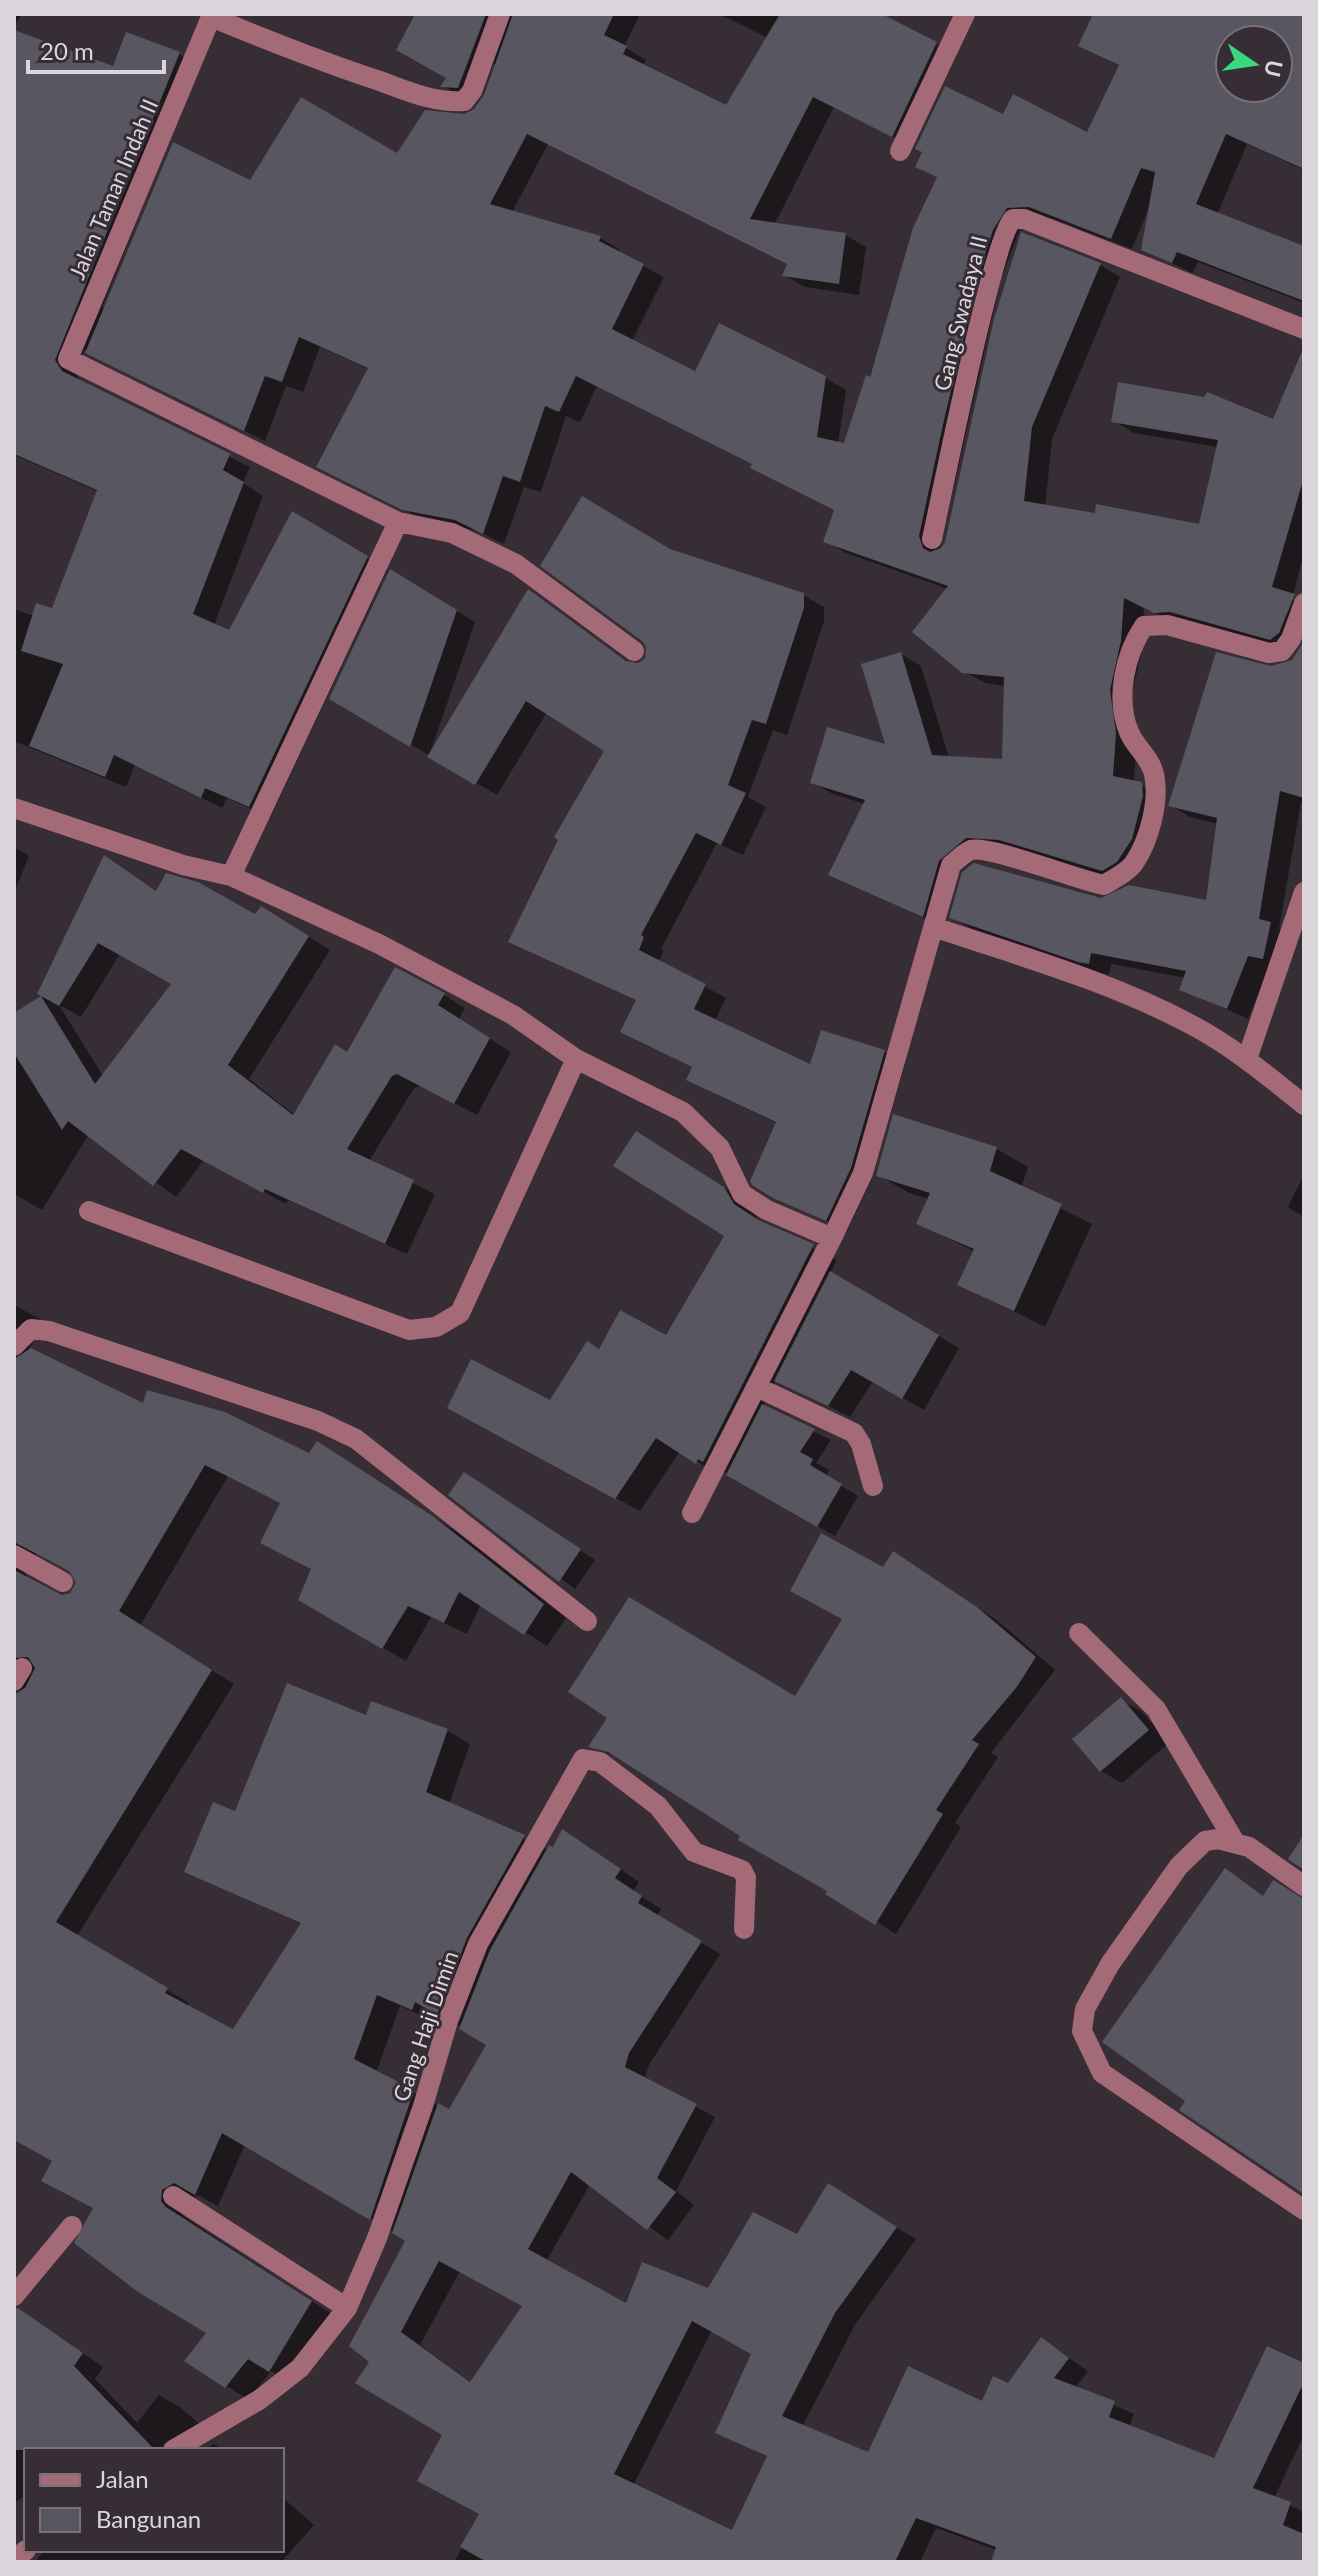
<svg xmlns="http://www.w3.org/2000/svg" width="1318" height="2576" viewBox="0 0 1318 2576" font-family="Lato,sans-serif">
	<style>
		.shadow { fill: #0007; fill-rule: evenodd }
		.building { fill: #585661; fill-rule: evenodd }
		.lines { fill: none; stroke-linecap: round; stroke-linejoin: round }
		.minor { stroke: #a46a78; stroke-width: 20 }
		.labels { text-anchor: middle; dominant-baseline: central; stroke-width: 6; stroke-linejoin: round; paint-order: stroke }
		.street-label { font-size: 22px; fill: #dcd6dc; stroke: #362d35 }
	</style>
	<rect width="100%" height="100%" fill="#362d35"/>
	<path class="shadow" d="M 14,14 L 22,14 L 14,26 Z
		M 413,14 L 640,14 L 624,47 L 646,60 L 643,66 L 727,107 L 768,38 L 719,14 L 877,14 L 957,55 L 913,147 L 834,107 L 774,225 L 845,235 L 866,247 L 859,295 L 805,287 L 784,275 L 789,264 L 548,144 L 512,212 L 600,238 L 620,250 L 619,253 L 664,277 L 632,341 L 696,373 L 825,378 L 846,390 L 838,444 L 845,446 L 939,178 L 918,166 L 1004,117 L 1088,135 L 1120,66 L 1080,46 L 1095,14 L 1304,14 L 1304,170 L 1247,144 L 1217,215 L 1304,248 L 1304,303 L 1198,262 L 1193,273 L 1143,249 L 1148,210 L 1132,249 L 1051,218 L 1034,217 L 1022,224 L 1001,278 L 939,552 L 1100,265 L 1120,277 L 1052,439 L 1045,507 L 1200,526 L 1218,447 L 1134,433 L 1114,421 L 1274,421 L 1304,344 L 1304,553 L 1292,599 L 1298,602 L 1287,649 L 1177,623 L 1144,608 L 1141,654 L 1130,702 L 1136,746 L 1134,782 L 1162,796 L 1163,808 L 1156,840 L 1142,869 L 1124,882 L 987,849 L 959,872 L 944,927 L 830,874 L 865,804 L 833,794 L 812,782 L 888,747 L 901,654 L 921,666 L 949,758 L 1004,761 L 1006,686 L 985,683 L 963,671 L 948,589 L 846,553 L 826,541 L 836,511 L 754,464 L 597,386 L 580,422 L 566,416 L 541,492 L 524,487 L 504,544 L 478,531 L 425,520 L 339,478 L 369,369 L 320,347 L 303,392 L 286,386 L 265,441 L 84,350 L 75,373 L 81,382 L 250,467 L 243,483 L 263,496 L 214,625 L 230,633 L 293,514 L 387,570 L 270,818 L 227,798 L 222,808 L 135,765 L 126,787 L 14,741 L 14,609 L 34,616 L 53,611 L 99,492 L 14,455 L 14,32 L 114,68 L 179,54 L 200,66 L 102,307 L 105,309 L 251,182 L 398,156 L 465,116 L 484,100 L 497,65 L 493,64 L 479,99 L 463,97 L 443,86 L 449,77 ZM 1230,40 L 1278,40 L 1278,88 L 1230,88 Z
		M 672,552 L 803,595 L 824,607 L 824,621 L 787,735 L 773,730 L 748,797 L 766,807 L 743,855 L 717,843 L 661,949 L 664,950 L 659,962 L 726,998 L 715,1021 L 811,1067 L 884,1052 L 905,1064 L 871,1181 L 847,1231 L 774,1197 L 777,1123 L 709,1091 L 694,1068 L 644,1043 L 638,1001 L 511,941 L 607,751 L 547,712 L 497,795 L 332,698 L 391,572 L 475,622 L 430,753 L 529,592 L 631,664 L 639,665 L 647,659 Z
		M 1304,676 L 1304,803 L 1301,802 L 1279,929 L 1291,935 L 1269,966 L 1248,1019 L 1181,989 L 1186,978 L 1111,964 L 1109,974 L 1101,973 L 972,929 L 952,917 L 1102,900 L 1208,902 L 1218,824 L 1190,817 L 1170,805 Z
		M 14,847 L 29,856 L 14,893 Z
		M 105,858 L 158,892 L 284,921 L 330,950 L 249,1079 L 295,1115 L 348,1054 L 444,995 L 465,1008 L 459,1019 L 511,1052 L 477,1115 L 421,1086 L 414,1088 L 369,1161 L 435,1194 L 407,1254 L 288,1200 L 286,1204 L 204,1160 L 176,1197 L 89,1134 L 42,1210 L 14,1194 L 14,1016 L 44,996 ZM 120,954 L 174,984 L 103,1076 L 59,1005 L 81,1017 Z
		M 895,1116 L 997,1149 L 1028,1167 L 1021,1188 L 1092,1224 L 1045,1327 L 960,1284 L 975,1252 L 919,1223 L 929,1199 L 909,1193 L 878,1175 Z
		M 661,1147 L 748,1203 L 758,1221 L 767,1226 L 837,1260 L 830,1273 L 959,1348 L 924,1410 L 873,1381 L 850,1417 L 776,1380 L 763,1406 L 831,1440 L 816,1463 L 829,1470 L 826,1477 L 858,1496 L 835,1536 L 723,1471 L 720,1476 L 680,1451 L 640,1511 L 473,1421 L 551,1403 L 600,1351 L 666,1338 L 727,1235 Z
		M 1304,1174 L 1304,1217 L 1288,1207 Z
		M 14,1305 L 40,1319 L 32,1344 L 14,1373 Z
		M 144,1406 L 310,1455 L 318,1443 L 457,1532 L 566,1618 L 547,1646 L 481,1604 L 467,1634 L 431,1617 L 406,1661 L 300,1599 L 313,1569 L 282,1503 L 228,1476 L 140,1626 L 234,1684 L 77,1936 L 189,2003 L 187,2007 L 234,2031 L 302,1924 L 186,1871 L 236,1814 L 368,1717 L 372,1704 L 448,1731 L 470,1744 L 449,1804 L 548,1850 L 583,1843 L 639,1882 L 633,1891 L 661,1909 L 657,1916 L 720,1954 L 649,2065 L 644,2079 L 715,2117 L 676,2191 L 694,2205 L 668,2240 L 590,2184 L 546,2262 L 627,2306 L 709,2291 L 797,2237 L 848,2198 L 916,2239 L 855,2325 L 802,2427 L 869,2454 L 983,2404 L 1009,2385 L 1042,2340 L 1088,2371 L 1075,2388 L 1134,2414 L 1129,2427 L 1215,2461 L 1304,2365 L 1304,2435 L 1274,2498 L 1304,2512 L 1304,2562 L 993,2562 L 997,2550 L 936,2528 L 920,2562 L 454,2562 L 482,2514 L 444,2434 L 371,2361 L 407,2240 L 245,2144 L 218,2206 L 198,2195 L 184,2202 L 183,2216 L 333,2315 L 292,2384 L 271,2371 L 249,2400 L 187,2361 L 209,2333 L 54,2161 L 14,2138 L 14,1465 ZM 37,1554 L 73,1572 L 78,1581 L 70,1595 L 57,1596 L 29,1580 L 23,1570 L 25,1561 ZM 400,2006 L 434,2021 L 438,2013 L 489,2044 L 450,2112 L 376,2073 ZM 460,2271 L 524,2306 L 472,2383 L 420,2345 ZM 712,2330 L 754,2354 L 718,2432 L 768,2457 L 733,2533 L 633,2486 Z
		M 479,1484 L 595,1560 L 575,1589 L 451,1495 Z
		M 914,1565 L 998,1621 L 1055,1670 L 991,1753 L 998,1757 L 955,1823 L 961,1827 L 896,1934 L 627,1761 L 591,1746 L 796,1699 L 883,1570 Z
		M 1121,1700 L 1142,1712 L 1169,1743 L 1122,1783 L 1101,1771 Z
		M 14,2322 L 43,2326 L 103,2367 L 95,2379 L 137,2423 L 159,2395 L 181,2408 L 213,2436 L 192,2450 L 26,2450 L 26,2495 L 14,2503 Z
		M 214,2444 L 225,2450 L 203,2450 Z
		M 282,2497 L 314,2525 L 281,2562 L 35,2562 L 45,2550 L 282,2550 Z"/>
	<path class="building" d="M 415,14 L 486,14 L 458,88 L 440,87 L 446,78 L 396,50 Z
		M 513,14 L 614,14 L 604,35 L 627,46 L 623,54 L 726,105 L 780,14 L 882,14 L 937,42 L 892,137 L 813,97 L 750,219 L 846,233 L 839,284 L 782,276 L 787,264 L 527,134 L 490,204 L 601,236 L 599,241 L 644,264 L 612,329 L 695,371 L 719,323 L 826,376 L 817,437 L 844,443 L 866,375 L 870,377 L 913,228 L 937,177 L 915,167 L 922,152 L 915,149 L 945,86 L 1003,114 L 1013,94 L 1087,132 L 1119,65 L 1078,46 L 1093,14 L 1304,14 L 1304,169 L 1226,134 L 1196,204 L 1304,246 L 1304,301 L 1177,252 L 1172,263 L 1141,250 L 1155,172 L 1141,168 L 1111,239 L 1029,207 L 1007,208 L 993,230 L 981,266 L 944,420 L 919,536 L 923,548 L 930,552 L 941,548 L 945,542 L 994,319 L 1021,232 L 1101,263 L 1032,427 L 1024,501 L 1095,513 L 1096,504 L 1199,524 L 1218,440 L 1111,422 L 1118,382 L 1204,397 L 1207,392 L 1273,419 L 1304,346 L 1304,477 L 1272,587 L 1295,594 L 1279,633 L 1270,640 L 1170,612 L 1154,613 L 1124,598 L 1121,641 L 1110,690 L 1116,733 L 1113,776 L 1142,782 L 1143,796 L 1132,839 L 1117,862 L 1102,871 L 999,840 L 966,838 L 939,861 L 923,917 L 828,875 L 865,800 L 810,783 L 827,727 L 885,744 L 861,664 L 901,652 L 932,755 L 1002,759 L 1004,677 L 962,673 L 912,632 L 948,586 L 823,542 L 834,510 L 750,468 L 752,464 L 576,376 L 559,412 L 545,406 L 520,482 L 503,476 L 483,534 L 455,520 L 402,510 L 316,467 L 368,368 L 299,337 L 282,382 L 265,376 L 244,431 L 85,353 L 173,142 L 250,180 L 301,97 L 397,153 L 425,110 L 464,114 L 474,109 L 484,95 ZM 1230,40 L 1278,40 L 1278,88 L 1230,88 Z
		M 14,30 L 113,66 L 126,32 L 180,52 L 55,360 L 62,371 L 235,456 L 230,454 L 223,470 L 244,482 L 193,614 L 229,630 L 292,511 L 368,556 L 249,807 L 205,788 L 201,798 L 114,755 L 105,777 L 29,746 L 63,664 L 21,651 L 36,603 L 52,608 L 97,490 L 14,454 Z
		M 582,496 L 670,549 L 804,593 L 804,608 L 766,724 L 752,720 L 728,785 L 746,793 L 721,845 L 696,833 L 641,935 L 644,937 L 639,950 L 706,984 L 694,1009 L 810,1064 L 821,1030 L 885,1050 L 851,1168 L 826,1221 L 773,1198 L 752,1185 L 750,1181 L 776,1122 L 686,1080 L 692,1067 L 620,1032 L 636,1000 L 508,942 L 558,840 L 554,837 L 604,751 L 526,701 L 475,785 L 427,757 L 528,589 L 626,661 L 638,663 L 645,658 L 646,647 L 642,641 L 540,566 Z
		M 390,569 L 457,610 L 410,747 L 329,699 Z
		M 1304,641 L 1304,798 L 1280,791 L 1259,919 L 1271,922 L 1263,959 L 1248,956 L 1227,1009 L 1179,990 L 1186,971 L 1091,953 L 1089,964 L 1078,962 L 949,918 L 962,872 L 974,863 L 1101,898 L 1129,885 L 1206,900 L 1217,818 L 1168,806 L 1216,652 L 1271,666 L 1292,660 Z
		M 104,855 L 156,891 L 166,873 L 198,882 L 255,914 L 261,906 L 309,936 L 228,1065 L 293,1115 L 335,1044 L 347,1052 L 395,967 L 445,993 L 438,1005 L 490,1038 L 454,1104 L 397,1074 L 392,1076 L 347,1149 L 414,1180 L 385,1244 L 265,1189 L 263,1193 L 181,1149 L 153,1186 L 68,1121 L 62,1130 L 14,1053 L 14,1013 L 41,996 L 37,994 ZM 98,943 L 171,984 L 95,1084 L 41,996 L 59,1006 Z
		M 893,1114 L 997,1147 L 990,1171 L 1062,1204 L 1014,1311 L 957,1285 L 974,1249 L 916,1224 L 930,1193 L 876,1176 Z
		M 636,1131 L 724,1187 L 734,1204 L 760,1221 L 814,1244 L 703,1462 L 698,1459 L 696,1464 L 656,1438 L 615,1499 L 447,1408 L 471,1359 L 550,1400 L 587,1341 L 599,1349 L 620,1310 L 666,1335 L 724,1236 L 613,1166 Z
		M 830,1271 L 939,1335 L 902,1399 L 851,1370 L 828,1406 L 774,1381 Z
		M 31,1348 L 143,1403 L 147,1390 L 225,1412 L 309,1453 L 317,1441 L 434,1517 L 544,1604 L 524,1635 L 459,1592 L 444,1623 L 408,1606 L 382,1649 L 298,1600 L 311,1569 L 260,1543 L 280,1503 L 205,1465 L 119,1611 L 212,1670 L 56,1922 L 168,1988 L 165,1993 L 233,2029 L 301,1923 L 184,1872 L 213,1802 L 235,1811 L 287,1683 L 366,1715 L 371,1701 L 448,1729 L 426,1792 L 525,1835 L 467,1938 L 437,2015 L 415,2002 L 412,2010 L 377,1995 L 354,2059 L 414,2090 L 370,2220 L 222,2133 L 195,2195 L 174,2183 L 162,2190 L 161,2201 L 166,2207 L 312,2301 L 269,2372 L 248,2359 L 225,2388 L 184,2361 L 206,2333 L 138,2292 L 74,2243 L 93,2208 L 41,2181 L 52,2161 L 14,2140 L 14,1694 L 25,1688 L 35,1668 L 28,1657 L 14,1658 L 14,1570 L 62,1595 L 70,1593 L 76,1583 L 69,1571 L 14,1542 L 14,1359 Z
		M 762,1404 L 815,1429 L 800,1452 L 813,1459 L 810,1465 L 842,1484 L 817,1527 L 726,1475 Z
		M 464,1472 L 581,1549 L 559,1582 L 448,1495 Z
		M 821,1533 L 883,1567 L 893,1551 L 977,1607 L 1036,1657 L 1016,1688 L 972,1740 L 979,1744 L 936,1810 L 943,1814 L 875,1925 L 825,1894 L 827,1891 L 738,1840 L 740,1836 L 608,1752 L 588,1747 L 607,1718 L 568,1692 L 629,1597 L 795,1696 L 842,1619 L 790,1591 Z
		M 1121,1697 L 1149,1730 L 1100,1772 L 1072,1739 Z
		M 562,1829 L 621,1869 L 615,1878 L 642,1896 L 638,1903 L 702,1941 L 629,2053 L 625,2067 L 697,2104 L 657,2178 L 676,2192 L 647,2230 L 571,2172 L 528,2249 L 626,2303 L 642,2262 L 708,2288 L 753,2212 L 797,2234 L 828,2183 L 897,2227 L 835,2313 L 782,2416 L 868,2452 L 908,2366 L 982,2401 L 993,2376 L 1008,2383 L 1041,2337 L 1069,2358 L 1054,2378 L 1115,2401 L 1109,2417 L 1214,2458 L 1267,2346 L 1304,2363 L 1304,2382 L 1253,2488 L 1291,2502 L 1283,2525 L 1304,2534 L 1304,2562 L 991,2562 L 996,2547 L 916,2518 L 895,2562 L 487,2562 L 460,2547 L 479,2514 L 417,2481 L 442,2435 L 355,2383 L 369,2362 L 349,2346 L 405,2241 L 392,2233 L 438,2103 L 449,2109 L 486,2045 L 459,2029 L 490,1950 L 549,1845 L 553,1847 ZM 439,2261 L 522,2306 L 470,2382 L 401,2332 ZM 692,2321 L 751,2354 L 715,2433 L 767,2456 L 732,2530 L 614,2474 Z
		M 1304,1834 L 1304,1870 L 1288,1859 Z
		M 1225,1868 L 1263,1896 L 1273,1880 L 1304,1899 L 1304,2194 L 1179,2110 L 1185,2101 L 1102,2042 Z
		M 18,2308 L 83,2353 L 74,2366 L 155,2450 L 14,2450 L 14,2309 Z"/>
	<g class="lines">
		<path class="minor" d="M 900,151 L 965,14
			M 398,522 L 68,359 L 211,17 C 267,40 322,62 380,81 C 407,91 434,103 464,101 L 472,91 L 500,14
			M 932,539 C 942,494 993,237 1013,219 L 1024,219 L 1304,329
			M 14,808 L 183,865 L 231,876 L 379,944 L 513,1015 L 576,1059 L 683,1112 L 720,1148 L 742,1194 L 767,1210 L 832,1238 L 863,1173 L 951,865 C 957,860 964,853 971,850 C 989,845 1078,880 1104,885 C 1113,879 1128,872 1134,863 C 1149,841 1160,801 1154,774 C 1150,757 1135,747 1129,732 C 1115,698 1125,654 1144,626 L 1167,625 L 1269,653 L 1282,651 L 1291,639 L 1304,603
			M 231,876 L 398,522 L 452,533 L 516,564 L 634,651
			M 934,927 C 1019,956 1109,981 1190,1024 C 1232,1046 1267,1075 1304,1105
			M 1247,1059 L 1304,892
			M 89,1211 L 409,1330 L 436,1327 L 460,1313 L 576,1059
			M 14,1346 L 31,1329 L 49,1331 L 318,1421 L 356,1439 L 587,1621
			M 759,1388 L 854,1433 L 861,1444 L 873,1486
			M 692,1513 L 832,1238
			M 14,1555 L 63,1582
			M 1079,1633 L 1156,1709 L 1235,1842
			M 14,1681 L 22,1668
			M 1304,1886 L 1249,1847 L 1218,1839 L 1205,1841 L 1179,1866 L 1110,1964 L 1085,2009 L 1082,2031 L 1102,2073 L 1304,2210
			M 173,2196 L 347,2308
			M 14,2296 L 72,2226
			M 173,2450 L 259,2400 L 300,2368 L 347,2308 L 377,2238 L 423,2106 L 448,2021 L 478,1944 L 583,1759 L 600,1762 L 658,1806 L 694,1852 L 742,1870 L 746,1878 L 744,1929
			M 14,2559 L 26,2550"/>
	</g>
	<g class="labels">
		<g class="street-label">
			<text transform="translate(113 189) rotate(-67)">Jalan Taman Indah II</text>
			<text transform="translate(960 313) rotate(-76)">Gang Swadaya II</text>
			<text transform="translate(425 2026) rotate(-71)">Gang Haji Dimin</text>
		</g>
	</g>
	<rect width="1318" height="2576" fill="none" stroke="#dcd6dc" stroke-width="32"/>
	<rect x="24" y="2448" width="260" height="104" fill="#362d35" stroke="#787178" stroke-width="2"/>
	<rect x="40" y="2474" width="40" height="12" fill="#a46a78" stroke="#787178" stroke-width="2"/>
	<text x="96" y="2488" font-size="24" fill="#dcd6dc">Jalan</text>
	<rect x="40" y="2508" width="40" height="24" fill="#585661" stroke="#787178" stroke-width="2"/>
	<text x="96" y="2528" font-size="24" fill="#dcd6dc">Bangunan</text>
	<g transform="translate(1254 64) rotate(103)"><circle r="38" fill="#362d35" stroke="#787178" stroke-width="2"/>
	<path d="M0-6L14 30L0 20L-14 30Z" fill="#39d87f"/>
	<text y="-12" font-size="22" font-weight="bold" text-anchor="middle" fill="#dcd6dc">U</text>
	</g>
	<path d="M28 60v12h136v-12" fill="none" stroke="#dcd6dc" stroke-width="4"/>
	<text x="40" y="60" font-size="24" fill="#dcd6dc" stroke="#362d35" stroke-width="6" paint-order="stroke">20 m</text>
</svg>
